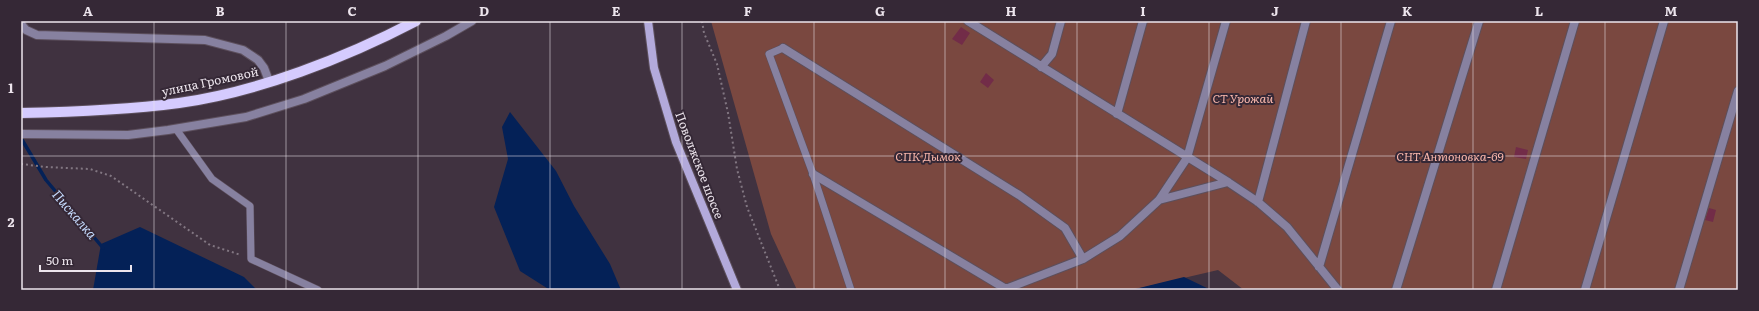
<svg xmlns="http://www.w3.org/2000/svg" width="1759" height="311" viewBox="0 0 1759 311" font-family="Literata,serif">
	<style>
		.green { fill: #7a4840 }
		.water { fill: #042157 }
		.lines { fill: none; stroke-linecap: round; stroke-linejoin: round }
		.stream { stroke: #042157; stroke-width: 3.5 }
		.building { fill: #722c48 }
		.lane-casing { stroke: #5c4f5c; stroke-width: 8 }
		.street-casing { stroke: #5c4f5c; stroke-width: 10 }
		.secondary-casing { stroke: #5c4f5c; stroke-width: 10 }
		.primary-casing { stroke: #5c4f5c; stroke-width: 12 }
		.path { stroke: #827782; stroke-width: 2; stroke-dasharray: 2 3; stroke-linecap: butt }
		.lane { stroke: #8781a0; stroke-width: 7 }
		.street { stroke: #8781a0; stroke-width: 8 }
		.secondary { stroke: #b3aadb; stroke-width: 8 }
		.primary { stroke: #d5cbfe; stroke-width: 10 }
		.grid { fill: none; stroke: #ede5ed; stroke-width: 1; stroke-opacity: 0.55 }
		.labels { text-anchor: middle; dominant-baseline: central; stroke-width: 4; stroke-linejoin: round; paint-order: stroke }
		.street-label { font-size: 12px; fill: #ede5ed; stroke: #352836 }
		.park-label { font-size: 12px; font-style: italic; fill: #fbb8ac; stroke: #352836 }
		.water-label { font-size: 13px; font-style: italic; fill: #c4d9fc; stroke: #352836 }
		.neatline { fill: none; stroke: #ede5ed; stroke-width: 1.5 }
		.grid-label { font-size: 13px; text-anchor: middle; font-weight: bold; fill: #ede5ed }
	</style>
	<rect width="100%" height="100%" fill="#403240"/>
	<path class="green" d="M 711,21 L 1738,21 L 1738,290 L 1244,290 L 1218,270 L 1132,290 L 797,290 L 771,234 Z"/>
	<path class="water" d="M 510,112 L 556,171 L 574,206 L 610,264 L 621,290 L 550,290 L 520,271 L 494,207 L 508,159 L 502,127 Z
		M 140,227 L 244,277 L 257,290 L 93,290 L 101,244 Z
		M 1184,277 L 1211,290 L 1131,290 Z"/>
	<g class="lines">
		<path class="stream" d="M 21,138 L 46,180 L 103,248"/>
	</g>
	<path class="building" d="M 961,27 L 970,33 L 962,45 L 952,39 Z
		M 986,73 L 994,80 L 988,88 L 980,82 Z
		M 1516,147 L 1528,150 L 1526,159 L 1514,157 Z
		M 1709,208 L 1716,210 L 1713,222 L 1705,220 Z"/>
	<g class="lines">
		<defs>
			<path id="lane" d="M 783,48 L 769,54 L 813,174 L 851,290
				M 176,129 L 212,179 L 250,206 L 251,259 L 318,290"/>
			<path id="street" d="M 968,21 L 1228,182 L 1258,202 L 1287,227 L 1338,290
				M 21,24 L 26,30 L 37,35 L 205,40 L 243,50 L 258,60 L 264,68 L 269,81
				M 783,48 L 1019,195 L 1065,228 L 1083,259
				M 1041,67 L 1052,54 L 1061,21
				M 1117,114 L 1143,21
				M 21,134 L 128,135 L 168,130 L 246,117 L 304,99 L 385,66 L 446,36 L 472,21
				M 813,174 L 1006,289
				M 1159,200 L 1228,182
				M 1258,202 L 1306,21
				M 1319,267 L 1391,21
				M 1003,290 L 1083,259 L 1120,236 L 1159,200 L 1187,158 L 1226,21
				M 1396,290 L 1479,21
				M 1496,290 L 1575,21
				M 1585,290 L 1664,21
				M 1679,290 L 1738,91"/>
			<path id="secondary" d="M 648,21 L 654,68 L 676,142 L 737,290"/>
			<path id="primary" d="M 21,113 C 74,112 126,110 179,103 C 258,92 345,58 416,21"/>
		</defs>
		<use href="#lane" class="lane-casing"/>
		<use href="#street" class="street-casing"/>
		<use href="#secondary" class="secondary-casing"/>
		<use href="#primary" class="primary-casing"/>
		<path class="path" d="M 702,21 L 704,33 L 717,64 L 728,113 L 737,169 L 747,207 L 780,290
			M 21,164 L 46,167 L 90,169 L 111,176 L 210,245 L 241,255"/>
		<use href="#lane" class="lane"/>
		<use href="#street" class="street"/>
		<use href="#secondary" class="secondary"/>
		<use href="#primary" class="primary"/>
	</g>
	<path class="grid" d="M 154,21 L 154,290M 286,21 L 286,290M 418,21 L 418,290M 550,21 L 550,290M 682,21 L 682,290M 814,21 L 814,290M 945,21 L 945,290M 1077,21 L 1077,290M 1209,21 L 1209,290M 1341,21 L 1341,290M 1473,21 L 1473,290M 1605,21 L 1605,290M 21,156 L 1738,156"/>
	<g class="labels">
		<g class="street-label">
			<text transform="translate(210 81) rotate(-12)">улица Громовой</text>
			<text transform="translate(700 165) rotate(69)">Поволжское шоссе</text>
		</g>
		<g class="park-label">
			<text x="1243" y="98">СТ Урожай</text>
			<text x="928" y="156">СПК Дымок</text>
			<text x="1450" y="156">СНТ Антоновка-69</text>
		</g>
		<g class="water-label">
			<text transform="translate(75 214) rotate(49)">Пискалка</text>
		</g>
	</g>
	<rect width="1759" height="311" fill="none" stroke="#352836" stroke-width="44"/>
	<path d="M40 265v6h91v-6" fill="none" stroke="#ede5ed" stroke-width="2"/>
	<text x="46" y="265" font-size="12" fill="#ede5ed" stroke="#352836" stroke-width="3" paint-order="stroke">50 m</text>
	<rect x="22" y="22" width="1715" height="267" class="neatline"/>
	<g class="grid-label">
		<text x="88" y="16">A</text>
		<text x="220" y="16">B</text>
		<text x="352" y="16">C</text>
		<text x="484" y="16">D</text>
		<text x="616" y="16">E</text>
		<text x="748" y="16">F</text>
		<text x="880" y="16">G</text>
		<text x="1011" y="16">H</text>
		<text x="1143" y="16">I</text>
		<text x="1275" y="16">J</text>
		<text x="1407" y="16">K</text>
		<text x="1539" y="16">L</text>
		<text x="1671" y="16">M</text>
		<text x="11" y="93">1</text>
		<text x="11" y="227">2</text>
	</g>
</svg>
